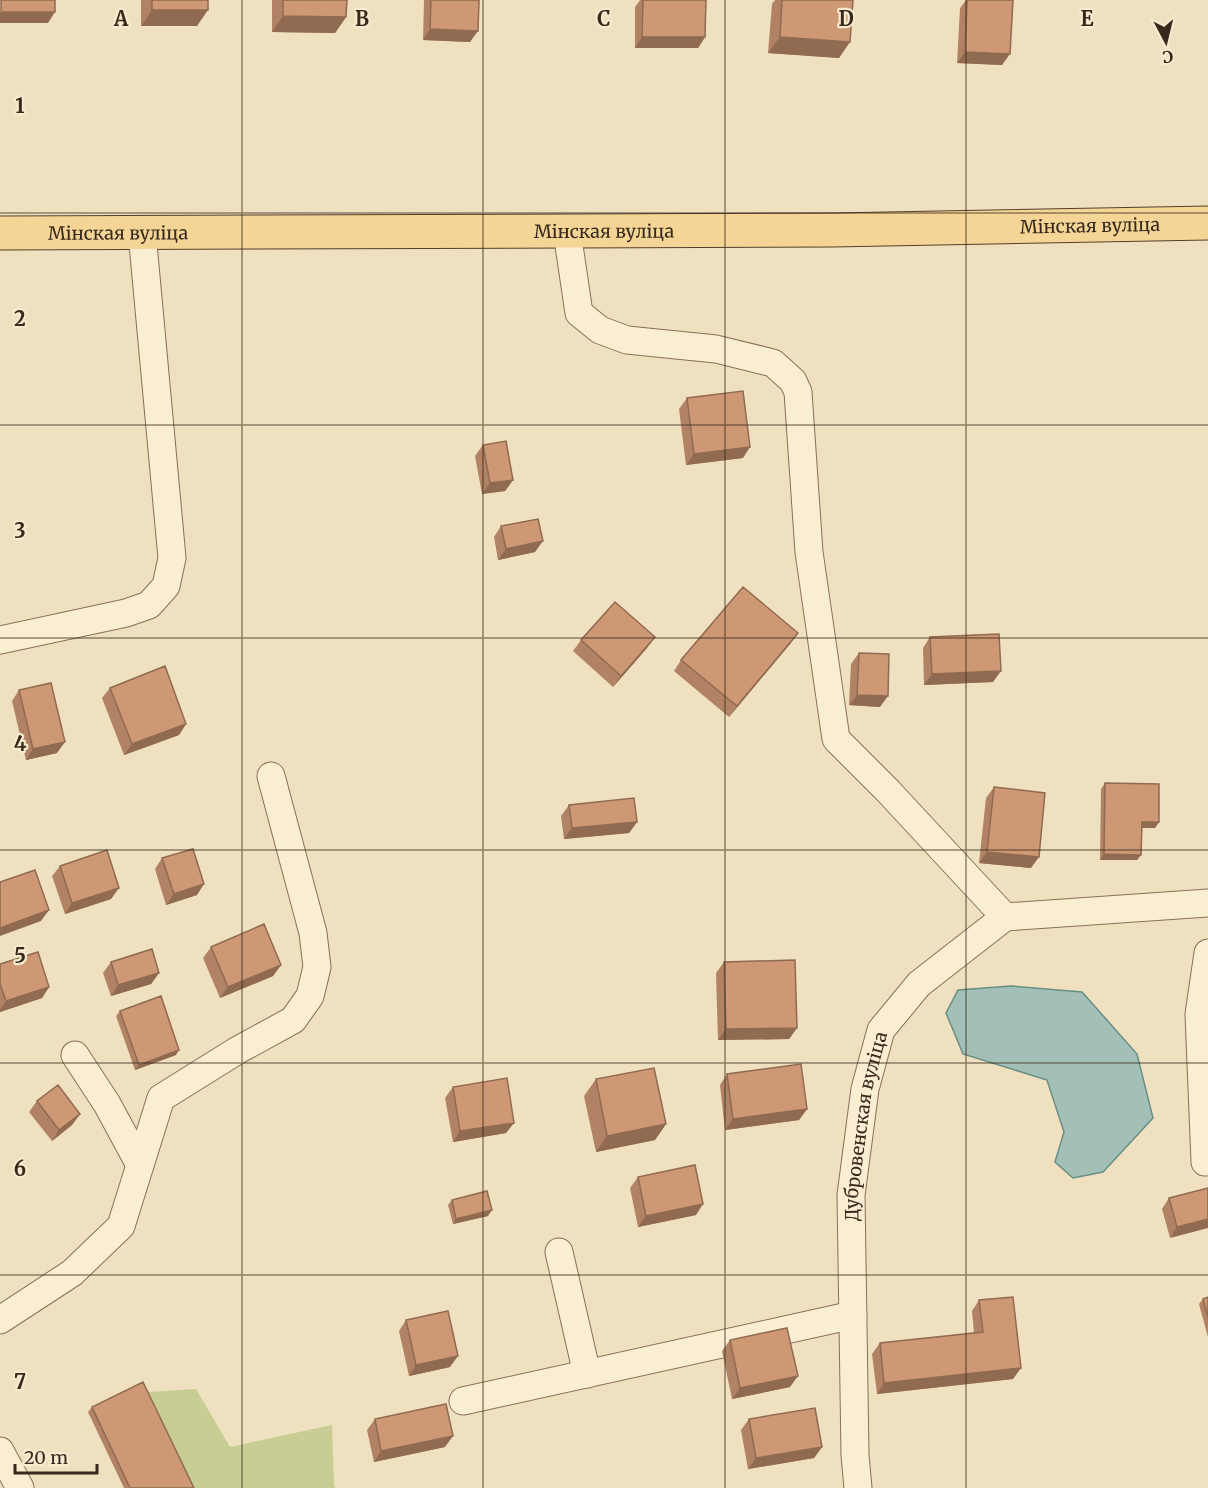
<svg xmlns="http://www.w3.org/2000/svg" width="1208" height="1488" viewBox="0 0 1208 1488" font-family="Merriweather,serif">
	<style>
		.green { fill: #c7cd93 }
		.water { fill: #a2c0b7; stroke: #698e85; stroke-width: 1.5 }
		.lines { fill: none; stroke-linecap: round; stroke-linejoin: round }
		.minor-casing { stroke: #887057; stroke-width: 29 }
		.major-casing { stroke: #553f2c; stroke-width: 35 }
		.minor { stroke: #f9edd2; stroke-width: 27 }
		.major { stroke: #f4d595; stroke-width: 33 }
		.wall { fill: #b18364 }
		.shaded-wall { fill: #906a51 }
		.building { fill: #ce9874; stroke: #906a51; stroke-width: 1.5 }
		.grid { fill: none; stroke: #37291c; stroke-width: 1.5; stroke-opacity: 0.55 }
		.labels { text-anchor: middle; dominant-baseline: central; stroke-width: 4.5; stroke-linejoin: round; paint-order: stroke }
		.street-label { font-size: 18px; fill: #37291c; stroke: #f6eacf }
		.grid-label { font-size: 20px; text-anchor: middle; font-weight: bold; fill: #37291c; stroke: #f6eacf; stroke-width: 4.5; stroke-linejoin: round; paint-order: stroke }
	</style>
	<rect width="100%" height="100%" fill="#efe0bf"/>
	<path class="green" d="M 196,1389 L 230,1447 L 332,1425 L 334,1486 L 336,1488 L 192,1488 L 148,1392 Z"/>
	<path class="water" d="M 1011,986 L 1082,992 L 1137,1054 L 1153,1118 L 1103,1172 L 1073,1178 L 1055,1162 L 1064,1132 L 1047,1080 L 963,1054 L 946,1013 L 958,990 Z"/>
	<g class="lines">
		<defs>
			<g id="minor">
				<path d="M 567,232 L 579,313 L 600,330 L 627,340 L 716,349 L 773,363 L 793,381 L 798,392 L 809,552 L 836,739 L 888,791 L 1005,917"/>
				<path d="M 0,640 L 126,613 L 149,605 L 166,586 L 172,558 L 142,233"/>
				<path d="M 75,1055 L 107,1104 L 140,1165"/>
				<path d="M 1205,1162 L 1199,1014 L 1208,953"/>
				<path d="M 559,1252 L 587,1374"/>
				<path d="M 0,1320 L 72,1273 L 121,1226 L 161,1098 L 238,1050 L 293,1020 L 310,996 L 317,967 L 313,933 L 271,776"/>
				<path d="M 463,1401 L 853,1315"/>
				<path d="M 0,1451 L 20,1488"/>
				<path id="s1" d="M 858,1488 L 855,1455 L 851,1195 L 865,1089 L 881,1030 L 919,984 L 1005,917 L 1208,903"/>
			</g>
			<g id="major">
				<path id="s2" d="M 0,233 L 833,230 L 1208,223"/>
			</g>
		</defs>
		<use href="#minor" class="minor-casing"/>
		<use href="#major" class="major-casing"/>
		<use href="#minor" class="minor"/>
		<use href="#major" class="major"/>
	</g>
	<path class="wall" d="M 141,0 L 208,0 L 197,26 L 141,26 Z
		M 272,0 L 347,0 L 346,17 L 335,33 L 272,32 Z
		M 424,0 L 479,0 L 470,42 L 423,40 Z
		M 640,0 L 706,0 L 705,37 L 698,48 L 635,48 L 635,7 Z
		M 775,0 L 853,0 L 839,58 L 768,53 L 772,4 Z
		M 966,0 L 967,0 L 1002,65 L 957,63 L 960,8 Z
		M 687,398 L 743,458 L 686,465 L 679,409 Z
		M 483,445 L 513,480 L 505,491 L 482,494 L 475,456 Z
		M 501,526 L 535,552 L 498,560 L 494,537 Z
		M 798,633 L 790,644 L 729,717 L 674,671 L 681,660 Z
		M 930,637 L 993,682 L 924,685 L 923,648 Z
		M 581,640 L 647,648 L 613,687 L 573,651 Z
		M 859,653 L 880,707 L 849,705 L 851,664 Z
		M 110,688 L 186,724 L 179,735 L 124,755 L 102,698 Z
		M 19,690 L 57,753 L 26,760 L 12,701 Z
		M 1105,783 L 1159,822 L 1155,828 L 1142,828 L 1141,855 L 1137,860 L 1100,860 L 1101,789 Z
		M 994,787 L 1031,868 L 979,863 L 986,798 Z
		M 569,805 L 637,822 L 629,833 L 564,839 L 561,816 Z
		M 162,858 L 197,895 L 166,905 L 155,869 Z
		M 60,866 L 111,899 L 65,914 L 52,876 Z
		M 211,947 L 281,965 L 273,976 L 220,998 L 203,958 Z
		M 111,962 L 159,973 L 151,984 L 111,996 L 103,973 Z
		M 724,962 L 797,1028 L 789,1039 L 718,1040 L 716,973 Z
		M 0,964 L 49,987 L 42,998 L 0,1012 Z
		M 120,1011 L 176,1055 L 135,1070 L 116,1016 Z
		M 727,1074 L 807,1109 L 799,1120 L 725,1130 L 720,1085 Z
		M 596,1079 L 666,1124 L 655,1140 L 596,1152 L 584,1096 Z
		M 453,1087 L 506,1133 L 453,1142 L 445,1098 Z
		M 37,1101 L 80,1114 L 72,1125 L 52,1141 L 29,1112 Z
		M 638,1177 L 696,1215 L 638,1227 L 630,1188 Z
		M 1208,1188 L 1170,1238 L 1162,1209 L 1169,1198 Z
		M 452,1200 L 488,1216 L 453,1224 L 448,1205 Z
		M 1208,1297 L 1208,1337 L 1199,1304 L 1203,1299 Z
		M 979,1300 L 1013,1379 L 877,1394 L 872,1354 L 880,1343 L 974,1333 L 972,1311 Z
		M 406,1320 L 450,1367 L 409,1376 L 399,1331 Z
		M 730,1340 L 790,1387 L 732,1399 L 722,1351 Z
		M 92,1407 L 194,1488 L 124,1488 L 88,1412 Z
		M 375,1419 L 445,1447 L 374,1462 L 367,1430 Z
		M 749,1419 L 822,1447 L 814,1458 L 748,1469 L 741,1430 Z"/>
	<path class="shaded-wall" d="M 152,10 L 208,10 L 197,26 L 141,26 Z
		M 1,12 L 55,12 L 48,23 L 0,23 L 0,13 Z
		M 283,16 L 346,17 L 335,33 L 272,32 Z
		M 430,29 L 478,31 L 470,42 L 423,40 Z
		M 642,37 L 705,37 L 698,48 L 635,48 Z
		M 780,37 L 850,42 L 839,58 L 768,53 Z
		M 965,52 L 1010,54 L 1002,65 L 957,63 Z
		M 750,447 L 743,458 L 686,465 L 694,454 Z
		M 513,480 L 505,491 L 482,494 L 490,483 Z
		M 543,541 L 535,552 L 498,560 L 506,549 Z
		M 798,633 L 790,644 L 729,717 L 737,706 Z
		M 655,637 L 647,648 L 613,687 L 621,676 Z
		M 1001,671 L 993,682 L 924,685 L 932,674 Z
		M 857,695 L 888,696 L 880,707 L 849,705 Z
		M 186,724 L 179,735 L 124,755 L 132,744 Z
		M 65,742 L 57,753 L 26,760 L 33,749 Z
		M 637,822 L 629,833 L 564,839 L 572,828 Z
		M 1142,822 L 1159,822 L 1155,828 L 1138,828 Z
		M 987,852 L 1039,857 L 1031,868 L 979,863 Z
		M 1104,854 L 1141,855 L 1137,860 L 1100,860 Z
		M 204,884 L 197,895 L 166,905 L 174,894 Z
		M 119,888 L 111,899 L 65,914 L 72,903 Z
		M 49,910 L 41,921 L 0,936 L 0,928 Z
		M 281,965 L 273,976 L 220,998 L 228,987 Z
		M 159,973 L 151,984 L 111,996 L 118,985 Z
		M 49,987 L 42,998 L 0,1012 L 0,1010 L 6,1001 Z
		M 797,1028 L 789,1039 L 718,1040 L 726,1029 Z
		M 179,1050 L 176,1055 L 135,1070 L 139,1065 Z
		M 807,1109 L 799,1120 L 725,1130 L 733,1119 Z
		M 80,1114 L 72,1125 L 52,1141 L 59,1130 Z
		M 514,1123 L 506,1133 L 453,1142 L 460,1131 Z
		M 666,1124 L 655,1140 L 596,1152 L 607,1136 Z
		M 703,1204 L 696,1215 L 638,1227 L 646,1216 Z
		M 492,1210 L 488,1216 L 453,1224 L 456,1219 Z
		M 1208,1219 L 1208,1228 L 1170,1238 L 1177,1227 Z
		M 458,1356 L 450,1367 L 409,1376 L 416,1365 Z
		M 1021,1368 L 1013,1379 L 877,1394 L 884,1383 Z
		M 798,1376 L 790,1387 L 732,1399 L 740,1388 Z
		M 453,1436 L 445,1447 L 374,1462 L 381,1451 Z
		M 822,1447 L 814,1458 L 748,1469 L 756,1458 Z"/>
	<path class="building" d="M 1,0 L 55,0 L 55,12 L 1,12 Z
		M 152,0 L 208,0 L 208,10 L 152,10 Z
		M 283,0 L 347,0 L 346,17 L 283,16 Z
		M 431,0 L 479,0 L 478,31 L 430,29 Z
		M 643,0 L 706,0 L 705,37 L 642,37 Z
		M 782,0 L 853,0 L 850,42 L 780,37 Z
		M 967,0 L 1013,0 L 1010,54 L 965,52 Z
		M 743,391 L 750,447 L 694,454 L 687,398 Z
		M 506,441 L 513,480 L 490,483 L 483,445 Z
		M 538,519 L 543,541 L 506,549 L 501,526 Z
		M 743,587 L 798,633 L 737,706 L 681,660 Z
		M 615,602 L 655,637 L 621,676 L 581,640 Z
		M 999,634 L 1001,671 L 932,674 L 930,637 Z
		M 859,653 L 889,654 L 888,696 L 857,695 Z
		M 165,666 L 186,724 L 132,744 L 110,688 Z
		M 51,683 L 65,742 L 33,749 L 19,690 Z
		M 1105,783 L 1159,784 L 1159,822 L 1142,822 L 1141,855 L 1104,854 Z
		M 994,787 L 1045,793 L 1039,857 L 987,852 Z
		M 634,798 L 637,822 L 572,828 L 569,805 Z
		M 193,849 L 204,884 L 174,894 L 162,858 Z
		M 107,850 L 119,888 L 72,903 L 60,866 Z
		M 35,870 L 49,910 L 0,928 L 0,882 Z
		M 264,924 L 281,965 L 228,987 L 211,947 Z
		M 152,949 L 159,973 L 118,985 L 111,962 Z
		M 38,952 L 49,987 L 6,1001 L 0,984 L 0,964 Z
		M 795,960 L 797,1028 L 726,1029 L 724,962 Z
		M 161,996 L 179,1050 L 139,1065 L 120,1011 Z
		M 801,1064 L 807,1109 L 733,1119 L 727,1074 Z
		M 654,1068 L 666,1124 L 607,1136 L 596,1079 Z
		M 507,1078 L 514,1123 L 460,1131 L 453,1087 Z
		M 58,1085 L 80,1114 L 59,1130 L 37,1101 Z
		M 695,1165 L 703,1204 L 646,1216 L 638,1177 Z
		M 1208,1188 L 1208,1219 L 1177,1227 L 1169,1198 Z
		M 487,1191 L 492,1210 L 456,1219 L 452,1200 Z
		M 1013,1297 L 1021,1368 L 884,1383 L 880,1343 L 983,1332 L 979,1300 Z
		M 1208,1297 L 1208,1317 L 1203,1299 Z
		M 448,1311 L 458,1356 L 416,1365 L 406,1320 Z
		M 787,1328 L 798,1376 L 740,1388 L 730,1340 Z
		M 143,1382 L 194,1488 L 130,1488 L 92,1407 Z
		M 446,1404 L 453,1436 L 381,1451 L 375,1419 Z
		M 815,1408 L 822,1447 L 756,1458 L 749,1419 Z"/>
	<path class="grid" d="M 242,0 L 242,1488M 483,0 L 483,1488M 725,0 L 725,1488M 966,0 L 966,1488M 0,213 L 1208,213M 0,425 L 1208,425M 0,638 L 1208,638M 0,850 L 1208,850M 0,1063 L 1208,1063M 0,1275 L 1208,1275"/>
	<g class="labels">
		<g class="street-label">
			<text stroke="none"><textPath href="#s2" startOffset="1090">Мінская вуліца</textPath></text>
			<text stroke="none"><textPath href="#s2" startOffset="604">Мінская вуліца</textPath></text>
			<text stroke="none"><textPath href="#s2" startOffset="118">Мінская вуліца</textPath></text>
			<text stroke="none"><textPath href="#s1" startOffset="363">Дубровенская вуліца</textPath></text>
		</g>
	</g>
	<g class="grid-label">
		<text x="121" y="26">A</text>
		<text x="362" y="26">B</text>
		<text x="604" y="26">C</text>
		<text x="846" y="26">D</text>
		<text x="1087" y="26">E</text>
		<text x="20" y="113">1</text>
		<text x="20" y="326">2</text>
		<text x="20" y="538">3</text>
		<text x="20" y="751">4</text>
		<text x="20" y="963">5</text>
		<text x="20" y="1176">6</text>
		<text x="20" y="1389">7</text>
	</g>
	<g transform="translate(1166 42) rotate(173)" stroke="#f6eacf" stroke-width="4.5" paint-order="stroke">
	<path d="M0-4.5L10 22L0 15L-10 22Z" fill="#37291c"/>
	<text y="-9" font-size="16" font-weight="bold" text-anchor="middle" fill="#37291c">С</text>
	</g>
	<path d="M15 1464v9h82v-9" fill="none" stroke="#37291c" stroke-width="3"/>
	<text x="24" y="1464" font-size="18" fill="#37291c" stroke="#f6eacf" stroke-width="4.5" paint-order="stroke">20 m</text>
</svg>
